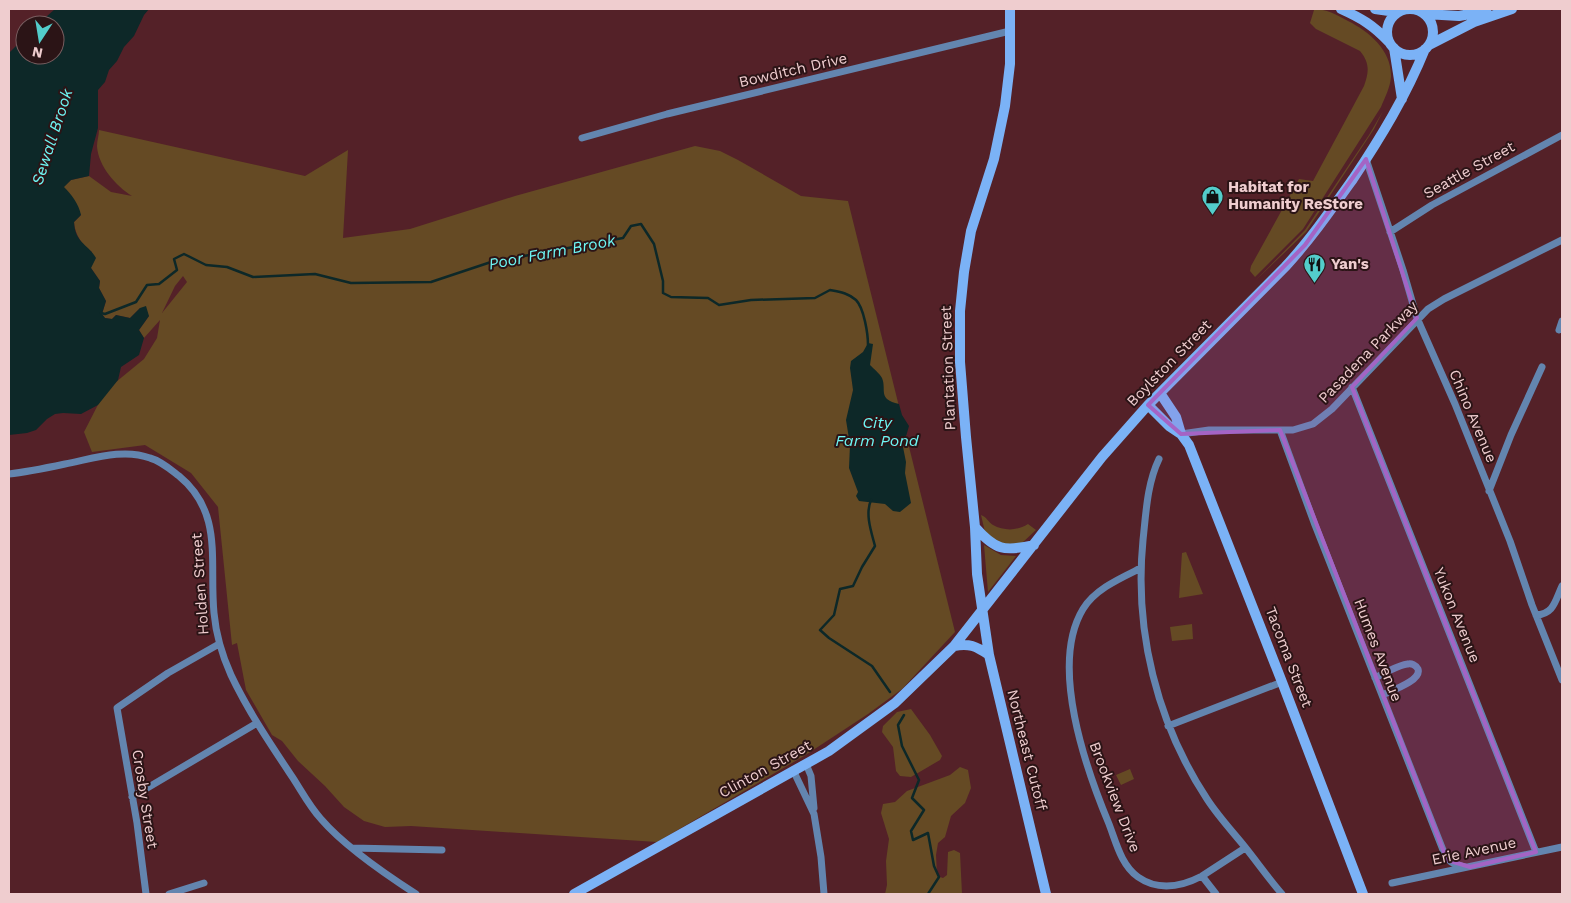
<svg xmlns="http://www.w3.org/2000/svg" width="1571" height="903" viewBox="0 0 1571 903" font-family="'Work Sans',sans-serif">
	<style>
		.green { fill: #654a24; fill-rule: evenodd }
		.water { fill: #0d2828 }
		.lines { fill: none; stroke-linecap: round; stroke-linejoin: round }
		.stream { stroke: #0d2828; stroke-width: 2.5 }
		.street { stroke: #6385af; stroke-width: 7 }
		.secondary { stroke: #7bb2f6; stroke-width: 10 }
		.marked { fill: #a464c5; fill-opacity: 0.2; stroke: #a464c5; stroke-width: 4; stroke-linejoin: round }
		.labels { text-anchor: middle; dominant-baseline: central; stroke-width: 4; stroke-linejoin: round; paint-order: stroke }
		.street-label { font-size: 15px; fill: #efcdcf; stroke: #2b1416 }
		.poi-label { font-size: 15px; font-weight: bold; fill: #efcdcf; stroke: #2b1416; text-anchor: start }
		.water-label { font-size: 16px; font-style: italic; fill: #6ef6f4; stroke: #2b1416 }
	</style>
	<rect width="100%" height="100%" fill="#542128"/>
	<path class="green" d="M 1312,9 C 1328,9 1335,14 1348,21 C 1370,32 1392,51 1391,77 C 1390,88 1385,97 1381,107 L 1303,229 L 1255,277 L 1250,271 L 1251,266 L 1299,179 L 1313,181 L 1364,86 C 1369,72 1370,63 1360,51 L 1316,29 L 1310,23 L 1314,10 Z
		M 1383,111 L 1374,129 L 1306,232 L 1256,280 L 1305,230 L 1369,135 Z
		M 99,130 L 305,176 L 348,150 L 343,238 L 410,229 L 515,196 L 695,146 L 720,151 L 738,160 L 801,196 L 848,201 L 955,632 L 902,689 L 868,714 L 804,756 L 657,842 L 411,826 L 385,827 L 364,821 L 344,807 L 325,786 L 298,761 L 282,741 L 272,735 L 246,690 L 237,643 L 232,645 L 218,507 L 191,473 L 145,445 L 92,452 L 84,432 L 105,391 L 144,359 L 157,338 L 160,320 L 144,338 L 139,330 L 149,316 L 140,308 L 130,318 L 116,315 L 112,319 L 105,318 L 102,314 L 106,301 L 99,288 L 100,281 L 91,268 L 92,252 C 82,245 75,235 74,222 L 81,215 L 63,187 L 71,180 L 89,176 L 111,192 L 132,196 C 116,186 98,166 97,146 C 97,141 99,135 99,130 ZM 183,276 L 187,282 L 162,313 L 175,286 Z
		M 981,515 C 987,517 988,522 993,525 C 1004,531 1017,531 1028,524 L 1036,530 L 1022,543 L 1013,546 L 998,543 L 985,532 Z
		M 984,545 L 1001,555 L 1016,556 L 988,592 Z
		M 1186,552 L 1203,594 L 1179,598 L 1182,553 Z
		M 1192,624 L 1193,639 L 1172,641 L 1170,627 Z
		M 911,709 L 930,735 L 942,756 L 940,760 L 911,777 L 900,776 L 896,771 L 893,747 L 882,732 L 883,726 L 897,712 Z
		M 960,767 L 968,770 L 971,788 L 965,803 L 951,816 L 945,837 L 938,843 L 936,855 L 937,876 L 943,878 L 947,875 L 948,852 L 954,850 L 960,853 L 962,894 L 885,894 L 887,885 L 886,861 L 889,839 L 881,813 L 883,804 L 895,802 L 907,791 L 950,775 Z
		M 1130,769 L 1134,779 L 1121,785 L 1116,775 Z"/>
	<path class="water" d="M 55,9 L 149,9 L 144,15 L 134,36 L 124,47 L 117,61 L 109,70 L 105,82 L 98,90 L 98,128 L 91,154 L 89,176 L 71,180 L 64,187 C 71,194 79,204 81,215 L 74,222 C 75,243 88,244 96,258 L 91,268 L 100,281 L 99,288 L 106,301 L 102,314 L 105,318 L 112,319 L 116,315 L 130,318 L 140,308 L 146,306 L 149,316 L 139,330 L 144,338 L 139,355 L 121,367 L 118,380 L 98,405 L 81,414 L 63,413 L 55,414 L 47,419 L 36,430 L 27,433 L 9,435 L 9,53 L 25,37 L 25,55 L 55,55 L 55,25 L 37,25 Z
		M 868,343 L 873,344 L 870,365 C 874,369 880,374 882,378 C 887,390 877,399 899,404 L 902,415 L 909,426 L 903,447 L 906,462 L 905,473 L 911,503 L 900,512 L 893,511 L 885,504 L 859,501 L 856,496 L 858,492 L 849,468 L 850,445 L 846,420 L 853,390 L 850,368 L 851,361 L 863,352 Z"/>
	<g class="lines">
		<path class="stream" d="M 101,313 L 105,314 L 136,302 L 147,285 L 159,284 L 177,270 L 174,259 L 184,254 L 206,265 L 227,267 L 253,277 L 315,274 L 351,283 L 431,282 L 491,262 L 623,238 L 631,226 L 641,224 L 654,244 L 663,281 L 663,293 L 671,297 L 708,298 L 719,305 L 751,300 L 815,298 L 830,290 C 840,292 848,293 856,300 C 864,308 868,334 868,345
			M 871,500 C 865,514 871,531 875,546 L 862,567 L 853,586 L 840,589 L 834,615 L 820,630 L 829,638 L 872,666 L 890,692
			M 904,715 L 898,725 L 902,746 L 919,780 L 912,798 L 924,810 L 911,831 L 913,840 L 928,833 L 934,866 L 939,877 L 928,894"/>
		<path class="street" d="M 1420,9 L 1421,11
			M 582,138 L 667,114 L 1010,31
			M 1366,159 L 1403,270 L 1417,318 L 1455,404 L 1510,541 L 1532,605 L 1562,680
			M 1390,232 L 1432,205 L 1562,135
			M 1559,330 L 1562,321
			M 1352,387 L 1536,852
			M 1280,430 L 1315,525 L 1443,850 C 1448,862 1452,864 1465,867
			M 1181,434 L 1209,430 L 1293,430 L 1313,424 L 1332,409 L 1428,309 L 1444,299 L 1562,240
			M 1159,459 C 1147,484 1146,513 1143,540 C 1134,631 1157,723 1207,799 C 1218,816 1232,831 1245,847 C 1257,862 1269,879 1282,894
			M 9,474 C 27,472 46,468 65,464 C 92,459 123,448 150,458 C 161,461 170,469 179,476 C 224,513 209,562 214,613 C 216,635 222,655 231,675 C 248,711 271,745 293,778 C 302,792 310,807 321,819 C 345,847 385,874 416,894
			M 1489,491 L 1511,435 L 1542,367
			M 1141,568 C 1121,578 1095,589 1083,609 C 1049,665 1086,769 1109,824 C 1116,842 1121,865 1138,877 C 1158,891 1181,887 1202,876 L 1216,894
			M 1536,615 C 1554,614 1555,601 1562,586
			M 1375,678 C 1383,674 1400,664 1408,664 C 1411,663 1416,665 1418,669 C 1422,681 1390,691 1382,695
			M 1168,726 L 1282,682
			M 806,764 L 811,776 L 814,808
			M 794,772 L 814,814 L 821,857 L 824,894
			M 132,797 L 257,723
			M 352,848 L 442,850
			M 1202,876 L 1245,848
			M 1392,883 L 1562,847
			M 146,894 L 137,823 L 117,708 L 168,673 L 219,644
			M 169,894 L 204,883"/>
		<path class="secondary" d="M 1010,9 L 1010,64 L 1005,106 L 994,159 L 971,231 L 964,272 L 960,311 L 960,362 L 966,437 L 975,527 L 977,574 L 989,655 L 1046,894
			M 1341,9 C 1361,18 1373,25 1389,42
			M 1375,9 L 1396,12
			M1387 32a23 23 0 1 1 46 0a23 23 0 1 1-46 0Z
			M 1425,14 L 1459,16 L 1470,14 L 1487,13
			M 1429,45 L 1474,22 L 1512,9
			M 1394,48 L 1402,99
			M 1160,393 L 1176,417 L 1181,434 L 1189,445 L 1282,682 L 1363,894
			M 1148,405 L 1169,426 L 1181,434
			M 975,527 C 995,550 1004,552 1034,545
			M 954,646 C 969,643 976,646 989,655
			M 574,894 L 829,751 L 895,703 L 954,646 L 1102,457 L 1148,405 L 1285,267 C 1310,240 1331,210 1353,179 C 1381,137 1406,96 1425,49"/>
	</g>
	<path class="marked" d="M 1366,159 L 1417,318 L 1352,387 L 1536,852 L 1470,867 L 1447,860 L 1280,430 L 1181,434 L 1148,405 L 1305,245 Z"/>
	<defs>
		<symbol id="shop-pin" viewBox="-11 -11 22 30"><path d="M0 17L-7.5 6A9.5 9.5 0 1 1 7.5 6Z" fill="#53cdcb" stroke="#2b1416"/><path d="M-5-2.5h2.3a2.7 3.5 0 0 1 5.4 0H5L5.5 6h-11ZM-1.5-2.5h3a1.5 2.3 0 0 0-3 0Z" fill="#111"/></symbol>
		<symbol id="restaurant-pin" viewBox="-11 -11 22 30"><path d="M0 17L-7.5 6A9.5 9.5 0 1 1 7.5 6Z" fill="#53cdcb" stroke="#2b1416"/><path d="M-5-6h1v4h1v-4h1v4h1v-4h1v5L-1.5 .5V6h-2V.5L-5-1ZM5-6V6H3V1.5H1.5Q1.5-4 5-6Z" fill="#111"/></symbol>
	</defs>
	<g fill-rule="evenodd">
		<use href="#shop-pin" x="1200" y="184" width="25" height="34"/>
		<use href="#restaurant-pin" x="1302" y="252" width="25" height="34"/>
	</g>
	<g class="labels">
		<g class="street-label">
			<text transform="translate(793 70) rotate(-13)">Bowditch Drive</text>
			<text transform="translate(1469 170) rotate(-29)">Seattle Street</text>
			<text transform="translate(1368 352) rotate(-46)">Pasadena Parkway</text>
			<text transform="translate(1169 363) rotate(-46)">Boylston Street</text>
			<text transform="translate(948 368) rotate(-92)">Plantation Street</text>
			<text transform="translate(1473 416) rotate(67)">Chino Avenue</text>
			<text transform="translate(200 584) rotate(-94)">Holden Street</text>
			<text transform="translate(1457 615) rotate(68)">Yukon Avenue</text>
			<text transform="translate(1378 650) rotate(69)">Humes Avenue</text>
			<text transform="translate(1289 657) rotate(69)">Tacoma Street</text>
			<text transform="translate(1027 750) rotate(76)">Northeast Cutoff</text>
			<text transform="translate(765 769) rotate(-29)">Clinton Street</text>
			<text transform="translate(1115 797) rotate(69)">Brookview Drive</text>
			<text transform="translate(145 799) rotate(81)">Crosby Street</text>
			<text transform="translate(1474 851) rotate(-12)">Erie Avenue</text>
		</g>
		<g class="poi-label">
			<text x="1228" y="187">Habitat for<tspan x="1228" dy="17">Humanity ReStore</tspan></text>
			<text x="1331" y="264">Yan's</text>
		</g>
		<g class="water-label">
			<text transform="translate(52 137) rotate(-72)">Sewall Brook</text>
			<text transform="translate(552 252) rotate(-11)">Poor Farm Brook</text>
			<text x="877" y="422">City<tspan x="877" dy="18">Farm Pond</tspan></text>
		</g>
	</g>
	<rect width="1571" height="903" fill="none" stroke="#efcdcf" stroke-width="20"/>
	<g transform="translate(40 40) rotate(192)"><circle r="24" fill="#2b1416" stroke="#795e60"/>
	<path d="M0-4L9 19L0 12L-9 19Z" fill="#53cdcb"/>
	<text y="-8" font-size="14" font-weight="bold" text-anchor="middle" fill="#efcdcf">N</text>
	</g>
</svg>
